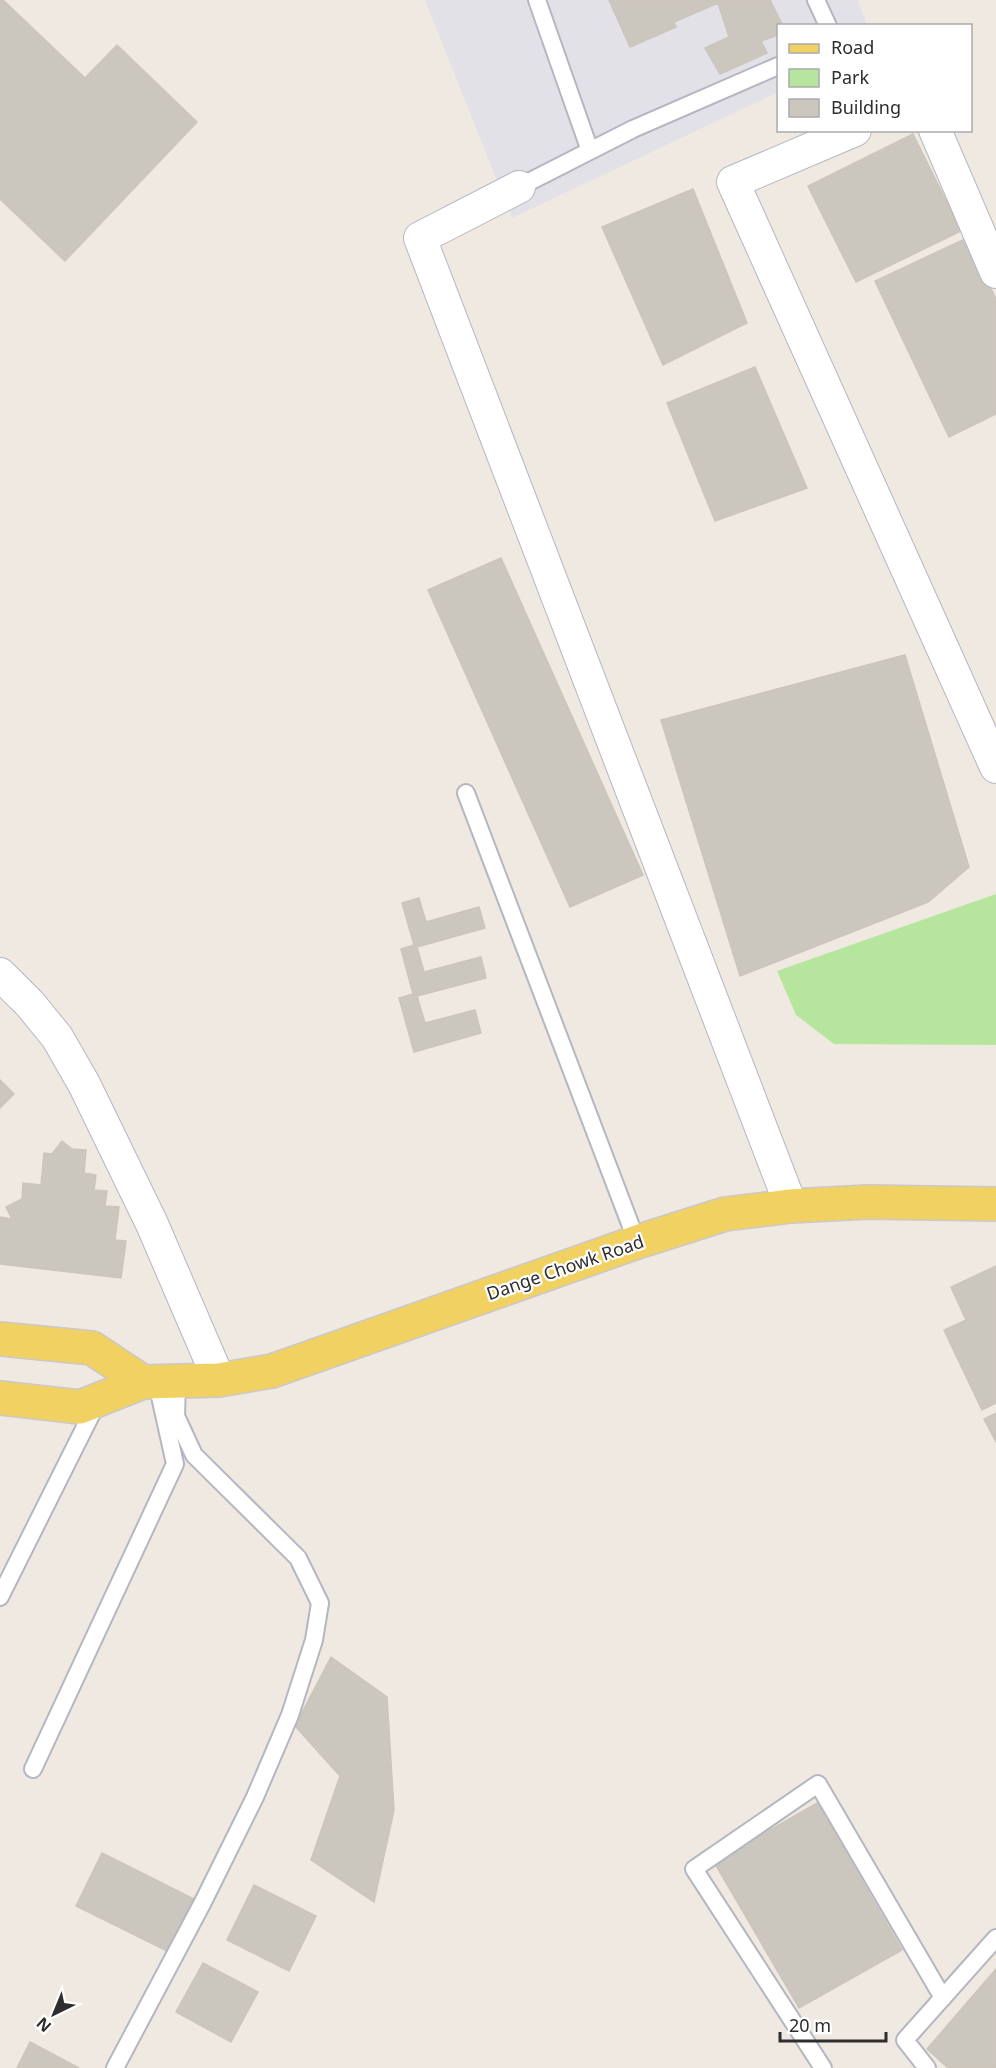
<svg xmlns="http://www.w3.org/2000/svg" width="996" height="2068" viewBox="0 0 996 2068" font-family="'Noto Sans',sans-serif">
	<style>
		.industrial { fill: #e3e1e8 }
		.green { fill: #b6e59e }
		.building { fill: #cbc7bf; stroke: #cbc5ba; stroke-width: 1.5 }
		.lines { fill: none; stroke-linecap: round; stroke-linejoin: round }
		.lane-casing { stroke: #b4b7c1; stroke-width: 20 }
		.street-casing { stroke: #b4b7c1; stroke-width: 34 }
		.primary-casing { stroke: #c9c9c9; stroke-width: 36 }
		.lane { stroke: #fff; stroke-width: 16 }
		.street { stroke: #fff; stroke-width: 32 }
		.primary { stroke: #f2d163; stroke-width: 33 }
		.labels { text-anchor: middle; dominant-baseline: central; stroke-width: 4.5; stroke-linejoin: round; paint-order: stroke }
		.street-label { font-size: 18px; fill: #2e2e2e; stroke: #fff }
	</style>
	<rect width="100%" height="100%" fill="#efe9e1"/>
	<path class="industrial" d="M 425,0 L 858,0 L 867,25 L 778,26 L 778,92 L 512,218 Z"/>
	<path class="green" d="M 996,894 L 996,1045 L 834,1044 L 796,1015 L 777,971 Z"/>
	<path class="building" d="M 0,0 L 3,0 L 85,78 L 117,45 L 197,122 L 65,261 L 0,199 Z
		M 609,0 L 770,0 L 783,26 L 778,26 L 778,35 L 761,41 L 767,53 L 720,74 L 705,48 L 729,37 L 718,3 L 674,22 L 676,27 L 630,47 Z
		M 913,134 L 961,231 L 856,282 L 808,186 Z
		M 693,189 L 747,323 L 663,365 L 602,227 Z
		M 967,238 L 996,299 L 996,414 L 949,437 L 875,281 Z
		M 755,367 L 807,488 L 715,521 L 667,403 Z
		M 501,558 L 643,875 L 570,907 L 428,590 Z
		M 905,655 L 969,867 L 928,902 L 740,976 L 661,720 Z
		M 419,898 L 426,922 L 479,907 L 485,928 L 417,947 L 424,972 L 481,957 L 486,978 L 417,996 L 425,1023 L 475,1010 L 481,1033 L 414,1052 L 399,998 L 413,994 L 401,949 L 414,945 L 402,903 Z
		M 0,1080 L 14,1094 L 0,1108 Z
		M 62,1141 L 72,1149 L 86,1150 L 84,1173 L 96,1175 L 94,1190 L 107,1191 L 105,1206 L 119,1207 L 115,1240 L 126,1241 L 121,1278 L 0,1264 L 0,1217 L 12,1219 L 6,1207 L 22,1199 L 23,1183 L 41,1185 L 44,1153 L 52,1154 Z
		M 996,1266 L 996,1403 L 982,1410 L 944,1330 L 966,1320 L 951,1287 Z
		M 996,1413 L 996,1442 L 984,1419 Z
		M 331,1657 L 387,1697 L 394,1810 L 374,1902 L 311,1860 L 340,1776 L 295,1726 Z
		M 817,1803 L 902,1950 L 799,2008 L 714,1862 Z
		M 102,1853 L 194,1899 L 169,1952 L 76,1906 Z
		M 254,1885 L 316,1916 L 289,1971 L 227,1940 Z
		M 203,1963 L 258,1992 L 231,2042 L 176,2012 Z
		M 996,1969 L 996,2068 L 948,2068 L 927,2049 Z
		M 30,2042 L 79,2068 L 17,2068 Z"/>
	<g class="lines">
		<defs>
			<path id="lane" d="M 537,0 L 590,151
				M 816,0 L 828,26
				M 519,187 L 633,129 L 778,66
				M 466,793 L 637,1242
				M 0,1597 L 97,1403
				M 33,1769 L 175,1464 L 157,1383
				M 115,2068 L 203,1902 L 255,1797 L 290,1715 L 314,1640 L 320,1603 L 298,1558 L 194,1455 L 176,1416 L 177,1383
				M 823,2068 L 694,1869 L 818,1784 L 943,1998
				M 927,2068 L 905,2040 L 996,1938"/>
			<path id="street" d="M 855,130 L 733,182 L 996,767
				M 935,130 L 996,272
				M 519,187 L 420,238 L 791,1206
				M 0,974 L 30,1004 L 57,1037 L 84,1084 L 152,1224 L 219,1380"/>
			<path id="primary" d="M 0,1339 L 92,1348 L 143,1382
				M 0,1398 L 80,1407 L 143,1382 L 219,1380 L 272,1371 L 637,1242 L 725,1214 L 791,1206 L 868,1202 L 996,1204"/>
		</defs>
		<use href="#lane" class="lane-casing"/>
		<use href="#street" class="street-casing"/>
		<use href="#primary" class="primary-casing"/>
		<use href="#lane" class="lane"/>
		<use href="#street" class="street"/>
		<use href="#primary" class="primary"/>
	</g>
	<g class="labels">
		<g class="street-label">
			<text transform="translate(565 1267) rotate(-19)">Dange Chowk Road</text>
		</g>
	</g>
	<rect x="777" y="24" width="195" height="108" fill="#ffffff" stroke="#ababab" stroke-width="1.5"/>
	<rect x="789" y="44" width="30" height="9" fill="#f2d163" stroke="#ababab" stroke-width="1.5"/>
	<text x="831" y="54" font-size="18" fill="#2e2e2e">Road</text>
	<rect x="789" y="69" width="30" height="18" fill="#b6e59e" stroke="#ababab" stroke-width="1.5"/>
	<text x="831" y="84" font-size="18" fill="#2e2e2e">Park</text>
	<rect x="789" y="99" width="30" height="18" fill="#cbc7bf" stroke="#ababab" stroke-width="1.5"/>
	<text x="831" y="114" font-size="18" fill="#2e2e2e">Building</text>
	<g transform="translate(54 2014) rotate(223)" stroke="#ffffff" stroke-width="4.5" paint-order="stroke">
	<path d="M0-4.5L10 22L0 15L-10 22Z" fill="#2e2e2e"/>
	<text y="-9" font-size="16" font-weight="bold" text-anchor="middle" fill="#2e2e2e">N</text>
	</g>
	<path d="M780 2032v9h106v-9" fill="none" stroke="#2e2e2e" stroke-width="3"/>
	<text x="789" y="2032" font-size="18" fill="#2e2e2e" stroke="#ffffff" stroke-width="4.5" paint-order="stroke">20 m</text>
</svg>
